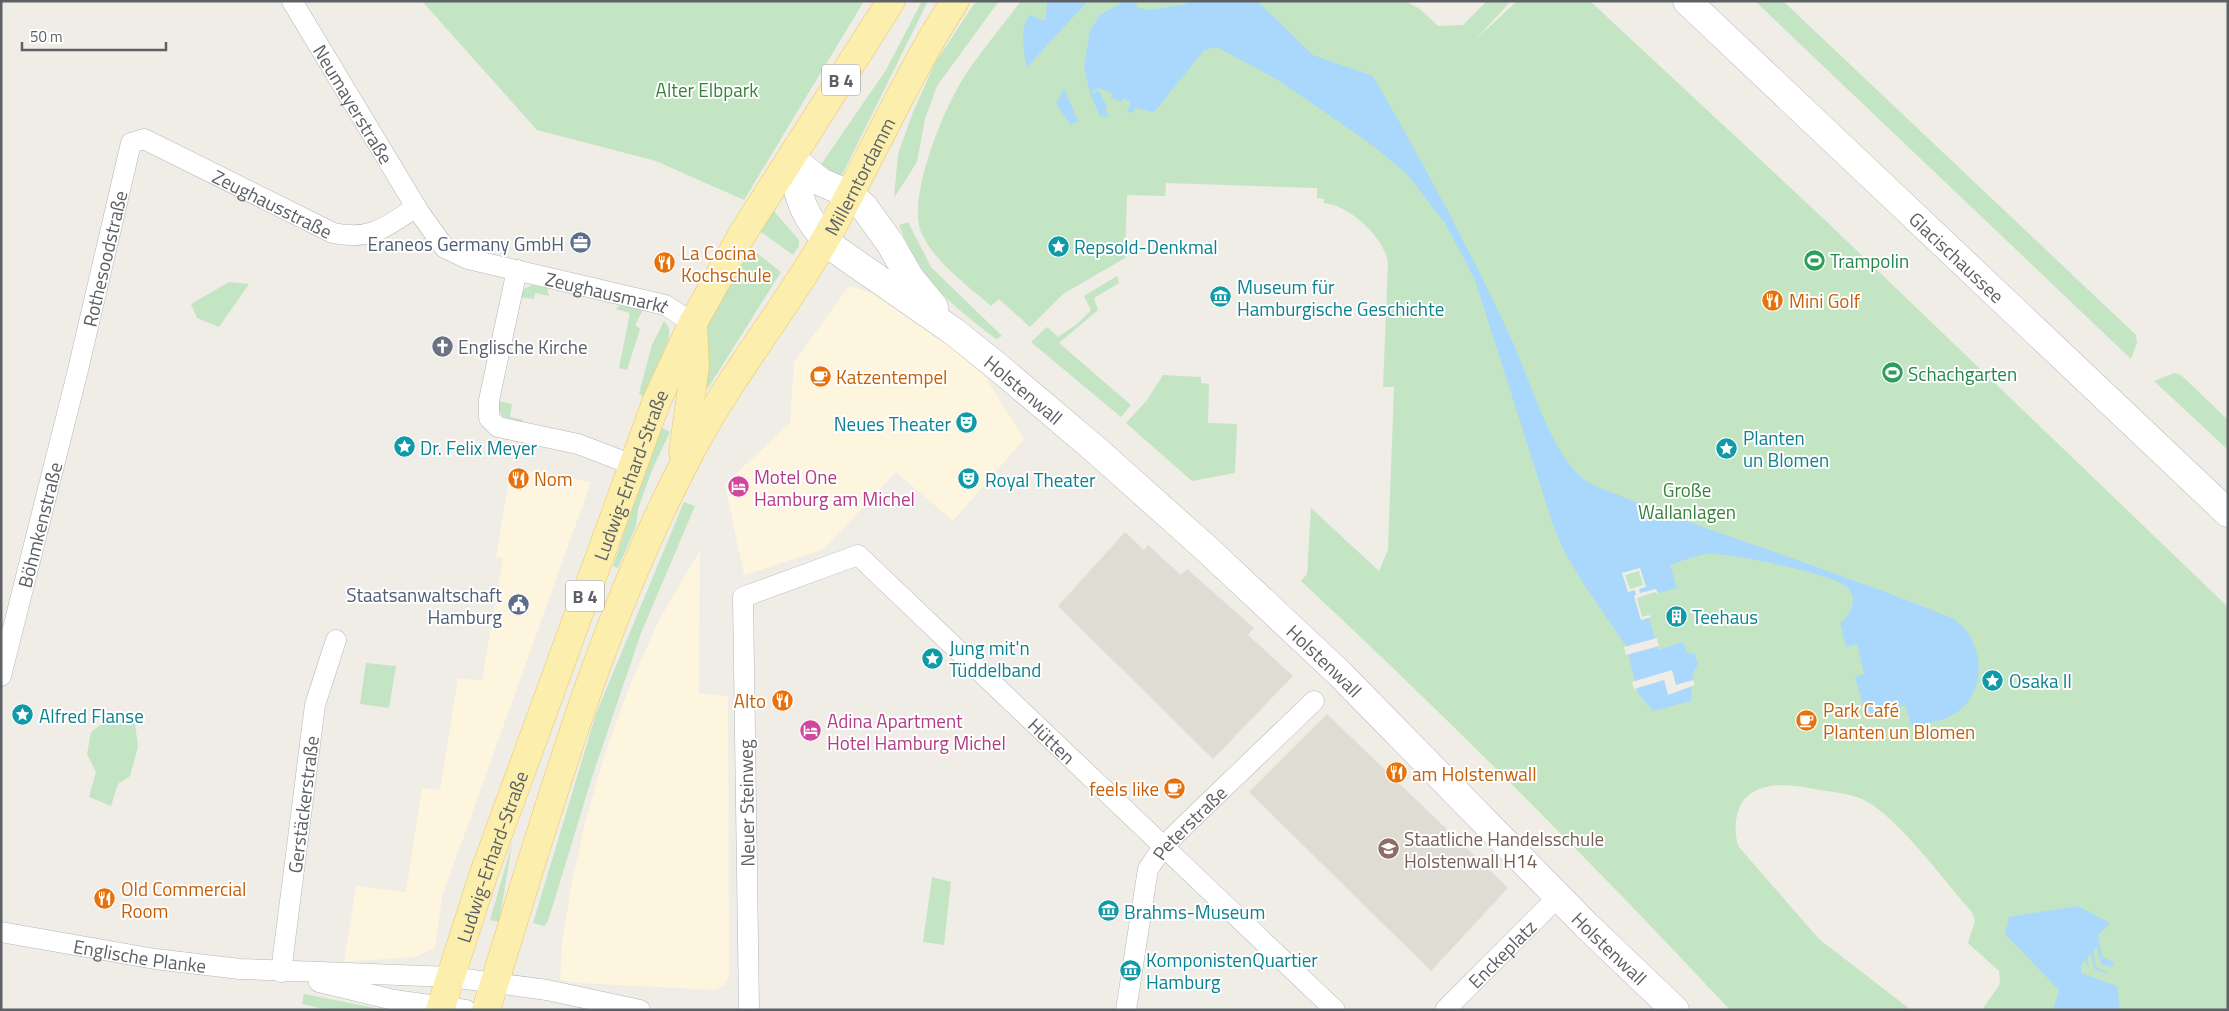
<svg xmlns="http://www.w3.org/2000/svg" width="2229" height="1011" viewBox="0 0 2229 1011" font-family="'Titillium Web',sans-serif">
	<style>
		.commercial { fill: #fdf5dd }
		.education { fill: #dfdcd4 }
		.green { fill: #c3e5c3 }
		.water { fill: #a9d8fc }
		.pier { fill: #efede6; fill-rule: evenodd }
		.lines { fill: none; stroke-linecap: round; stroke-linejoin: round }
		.street-casing { stroke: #b3b6ba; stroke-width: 21 }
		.secondary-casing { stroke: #b4b8bc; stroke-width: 29 }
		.primary-casing { stroke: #ecc561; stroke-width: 29 }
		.street { stroke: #fff; stroke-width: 20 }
		.secondary { stroke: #fff; stroke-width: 28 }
		.primary { stroke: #fcefae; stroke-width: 28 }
		.labels { text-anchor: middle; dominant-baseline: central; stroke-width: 4; stroke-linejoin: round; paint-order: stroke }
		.shield { fill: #fff; stroke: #8e9093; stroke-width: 1 }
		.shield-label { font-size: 18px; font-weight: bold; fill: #5d6165 }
		.park-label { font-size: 19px; fill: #38823b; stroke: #fff }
		.street-label { font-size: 19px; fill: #5d6165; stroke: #fff }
		.service-label { font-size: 19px; fill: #4e5e75; stroke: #fff; text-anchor: end }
		.culture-label { font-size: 19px; fill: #0d838f; stroke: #fff; text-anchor: start }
		.food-label { font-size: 19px; fill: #c56008; stroke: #fff; text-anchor: start }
		.leisure-label { font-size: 19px; fill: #27864d; stroke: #fff; text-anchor: start }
		.worship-label { font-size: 19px; fill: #5b616d; stroke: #fff; text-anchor: start }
		.hotel-label { font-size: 19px; fill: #b23c85; stroke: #fff; text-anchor: start }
		.education-label { font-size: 19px; fill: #785e54; stroke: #fff; text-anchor: start }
	</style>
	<rect width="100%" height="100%" fill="#efede6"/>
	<path class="commercial" d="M 849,286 L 872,293 L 891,293 L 986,378 L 1024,439 L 953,521 L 896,472 L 824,549 L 744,575 L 725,484 L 790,423 L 794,362 Z
		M 511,468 L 591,482 L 442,897 L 435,948 L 415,957 L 344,962 L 356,886 L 406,892 L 422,788 L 440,790 L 458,678 L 482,681 L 503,558 L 496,557 Z
		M 700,550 L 699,693 L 728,696 L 729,978 L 723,986 L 716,990 L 579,983 L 560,980 L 562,942 L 572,882 L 585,823 L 605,754 L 630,685 L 659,620 Z"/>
	<path class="education" d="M 1125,532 L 1144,550 L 1148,545 L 1181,575 L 1187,569 L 1254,628 L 1248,635 L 1293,676 L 1213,759 L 1058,606 Z
		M 1327,714 L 1508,888 L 1431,971 L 1249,792 Z"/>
	<path class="green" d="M 422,1 L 864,1 L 744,200 L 656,161 L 537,130 Z
		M 922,1 L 928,1 L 840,179 L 818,169 L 886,70 Z
		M 976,1 L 999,1 L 937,86 L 925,119 L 917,162 L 894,198 L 898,154 L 913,112 L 935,63 Z
		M 1021,1 L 1405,1 L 1420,9 L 1438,26 L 1463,25 L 1487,1 L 1511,1 L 1475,40 L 1517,1 L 1590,1 L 1826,221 L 2228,607 L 2228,1010 L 1982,1010 L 2000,984 L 1999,971 L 1968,943 L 1975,921 L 1972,912 C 1946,883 1897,816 1864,800 C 1848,792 1826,792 1809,788 C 1790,785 1770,782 1753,792 C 1735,802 1733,827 1738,846 L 1819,939 L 1911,1010 L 1730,1010 C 1592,862 1449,719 1301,581 L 1307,574 L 1311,508 L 1379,571 L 1388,550 L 1394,387 L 1383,387 L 1388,262 C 1384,237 1349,205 1324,203 L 1324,199 L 1317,198 L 1317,188 L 1166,183 L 1165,196 L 1127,195 L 1125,258 L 1063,294 L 1030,327 L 999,299 L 991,306 C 967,285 934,262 921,232 C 907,197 944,108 964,77 C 981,51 1002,26 1021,1 Z
		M 1755,1 L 1783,1 L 2136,335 L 2137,343 L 2131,359 Z
		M 771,208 L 799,240 L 799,246 L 793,255 L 757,229 Z
		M 908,222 L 931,267 L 1002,336 L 996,339 C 948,302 923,283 899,225 Z
		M 748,246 L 781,272 L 708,388 L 700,387 L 702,342 L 708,321 Z
		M 1117,276 L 1119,283 L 1094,298 L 1098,310 L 1059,343 L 1131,405 L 1121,417 L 1031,342 L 1047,327 L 1058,337 L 1077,324 L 1091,310 L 1084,296 Z
		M 229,282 L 249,284 L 219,327 L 197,318 L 191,304 Z
		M 532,285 L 547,288 L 549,296 L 535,293 L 534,299 L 519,297 L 524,289 Z
		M 620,305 L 643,310 L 635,325 L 640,329 L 627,370 L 619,368 L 630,313 L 616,309 Z
		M 664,321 L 669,328 L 669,339 L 643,397 L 639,393 L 652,345 Z
		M 2174,373 L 2181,375 L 2228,420 L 2228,450 L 2154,381 Z
		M 1163,375 L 1201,377 L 1201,383 L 1209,384 L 1208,423 L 1237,424 L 1235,473 L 1192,481 L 1126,423 L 1147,400 Z
		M 498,401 L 512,404 L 510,417 L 524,420 L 522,422 L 503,417 L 499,409 Z
		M 659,426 L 670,432 L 652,470 L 638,509 L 636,526 L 618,568 L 613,566 Z
		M 684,502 L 695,506 L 641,633 L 592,777 L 548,921 L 544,926 L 533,923 L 596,714 Z
		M 366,663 L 396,666 L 389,708 L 360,704 Z
		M 113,716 L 135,724 L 138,747 L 130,776 L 118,784 L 111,806 L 89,797 L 96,772 L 87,754 L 91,732 Z
		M 512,844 L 499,922 L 490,920 Z
		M 932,877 L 951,882 L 944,945 L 923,942 Z
		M 304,994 L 380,1009 L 380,1010 L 328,1010 L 302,1004 Z"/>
	<path class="water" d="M 1047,1 L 1088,1 L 1026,68 C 1025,53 1018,25 1031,15 L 1041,20 L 1046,19 Z
		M 1126,1 L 1134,1 L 1138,8 L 1150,10 L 1186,4 L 1189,1 L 1257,1 L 1313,55 L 1373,76 C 1422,161 1469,247 1510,336 C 1528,375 1550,450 1581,477 C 1593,487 1609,491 1623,497 C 1650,508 1676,517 1703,527 C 1786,556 1870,585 1952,618 C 1984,638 1990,690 1956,713 C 1943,722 1927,723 1912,726 L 1905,705 L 1866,716 L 1855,677 L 1864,674 L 1857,644 L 1846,647 L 1840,623 C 1853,614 1859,595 1844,585 C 1823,572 1736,554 1710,554 C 1697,554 1683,561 1670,565 L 1677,588 L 1658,593 L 1656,589 L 1640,594 L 1639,589 L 1646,587 L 1640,568 L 1622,573 L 1628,592 L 1635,590 L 1636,595 L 1634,596 L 1641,620 L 1649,618 L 1658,650 L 1683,642 L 1687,653 L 1695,654 L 1698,664 L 1693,673 L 1691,701 L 1653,711 L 1638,693 L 1626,646 L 1583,583 L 1565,553 L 1554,528 L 1475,280 L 1445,223 L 1406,173 L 1368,142 L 1278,80 L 1217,47 L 1204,50 L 1156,110 L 1152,112 L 1136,108 L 1132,113 L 1127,112 L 1131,102 L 1124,99 L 1121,102 L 1111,97 L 1113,94 L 1099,88 L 1090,93 L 1084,67 L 1090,30 L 1101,14 Z
		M 1064,88 L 1078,121 L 1071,125 L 1056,104 Z
		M 1099,91 L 1107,107 L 1105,108 L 1109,117 L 1100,116 L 1090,94 Z
		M 2078,906 L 2110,923 L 2098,935 L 2102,957 L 2114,962 L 2112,967 L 2101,964 L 2097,947 L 2093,951 L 2096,967 L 2107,972 L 2106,973 L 2094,969 L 2091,953 L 2087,958 L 2089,969 L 2085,960 L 2081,964 L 2081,973 L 2117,986 L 2120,1010 L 2053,1010 L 2059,990 L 2005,934 L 2009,917 Z"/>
	<path class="pier" d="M 1640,568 L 1646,587 L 1639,589 L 1640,593 L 1656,589 L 1659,596 L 1655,592 L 1637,598 L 1642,617 L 1649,615 L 1651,617 L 1641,620 L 1634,596 L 1636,595 L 1635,590 L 1628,592 L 1622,573 ZM 1639,571 L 1643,585 L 1630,589 L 1625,575 Z
		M 1657,638 L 1659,646 L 1626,655 L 1624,647 Z
		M 1672,670 L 1676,685 L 1693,680 L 1695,685 L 1668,695 L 1664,680 L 1634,689 L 1632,682 Z"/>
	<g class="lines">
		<defs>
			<g id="street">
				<path id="s1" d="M 292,1 L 419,212 L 445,248 L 468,259 L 665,305 L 693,323"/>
				<path d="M 517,270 L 489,400 L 489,418 L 498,427 L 578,444 L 633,465"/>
				<path id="s2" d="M 1,676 L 77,374 L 131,143 L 144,139 L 333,233 C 371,241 386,227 416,207"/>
				<path id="s3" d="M 1,932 L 155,959 L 240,969 L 451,977 L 547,990 L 640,1010"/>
				<path id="s4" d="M 281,972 L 315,705 L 336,640"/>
				<path d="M 319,982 L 394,1000 L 466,1010"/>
				<path id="s5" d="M 749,1010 L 743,597 L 858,555 L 1335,1010"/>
				<path id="s6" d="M 1126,1010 L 1148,869 L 1164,846 L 1184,826 L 1314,701"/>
				<path id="s7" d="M 1445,1010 L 1558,897"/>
			</g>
			<g id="secondary">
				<path id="s8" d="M 1687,1 L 2228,513"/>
				<path id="s9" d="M 791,158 C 799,200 803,219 835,249 L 953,331 L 998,367 L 1096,450 L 1209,551 L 1340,674 L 1587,926 L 1675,1010"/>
				<path d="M 791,158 L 821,182 L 851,195 L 864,207 L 890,243 L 910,278 L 934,307"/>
			</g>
			<g id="primary">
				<path d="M 683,452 L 695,366 L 693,323"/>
				<path id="s10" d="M 440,1010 L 484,873 L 657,400 L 693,323 L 743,233 L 891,1"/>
				<path id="s11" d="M 486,1010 C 546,819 598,624 693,447 C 733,372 787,307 829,233 C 872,156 907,75 955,1"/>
			</g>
		</defs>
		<use href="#street" class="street-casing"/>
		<use href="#secondary" class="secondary-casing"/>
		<use href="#primary" class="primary-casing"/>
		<use href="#street" class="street"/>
		<use href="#secondary" class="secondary"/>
		<use href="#primary" class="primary"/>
	</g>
	<defs>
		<symbol id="office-disc" viewBox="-11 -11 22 22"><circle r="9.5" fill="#5c6f8a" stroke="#fff"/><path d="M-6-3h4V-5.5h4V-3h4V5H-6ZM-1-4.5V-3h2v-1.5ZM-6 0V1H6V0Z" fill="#fff"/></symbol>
		<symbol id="sight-disc" viewBox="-11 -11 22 22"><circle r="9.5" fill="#0f9aa8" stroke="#fff"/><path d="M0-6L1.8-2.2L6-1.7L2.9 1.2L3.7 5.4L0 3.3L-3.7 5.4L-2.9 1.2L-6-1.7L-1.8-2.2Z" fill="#fff"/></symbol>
		<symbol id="stadium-disc" viewBox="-11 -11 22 22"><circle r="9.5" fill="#2e9e5b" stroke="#fff"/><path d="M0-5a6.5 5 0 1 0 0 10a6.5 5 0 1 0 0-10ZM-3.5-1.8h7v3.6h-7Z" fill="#fff"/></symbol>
		<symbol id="restaurant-disc" viewBox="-11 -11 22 22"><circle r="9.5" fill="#e8710a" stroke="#fff"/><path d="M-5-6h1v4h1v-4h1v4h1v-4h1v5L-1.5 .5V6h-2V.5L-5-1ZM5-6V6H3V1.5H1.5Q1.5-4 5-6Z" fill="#fff"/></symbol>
		<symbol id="museum-disc" viewBox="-11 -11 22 22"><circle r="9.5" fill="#0f9aa8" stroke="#fff"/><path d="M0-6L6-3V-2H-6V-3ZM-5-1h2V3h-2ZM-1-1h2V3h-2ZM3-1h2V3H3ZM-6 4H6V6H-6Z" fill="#fff"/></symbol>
		<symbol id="church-disc" viewBox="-11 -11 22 22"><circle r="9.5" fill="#6b7280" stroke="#fff"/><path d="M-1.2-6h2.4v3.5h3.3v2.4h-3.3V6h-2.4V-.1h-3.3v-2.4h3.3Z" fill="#fff"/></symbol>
		<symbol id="cafe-disc" viewBox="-11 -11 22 22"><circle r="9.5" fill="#e8710a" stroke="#fff"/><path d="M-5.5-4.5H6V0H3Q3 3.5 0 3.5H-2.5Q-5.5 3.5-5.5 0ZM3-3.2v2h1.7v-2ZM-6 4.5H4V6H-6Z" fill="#fff"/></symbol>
		<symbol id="theatre-disc" viewBox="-11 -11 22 22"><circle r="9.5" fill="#0f9aa8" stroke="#fff"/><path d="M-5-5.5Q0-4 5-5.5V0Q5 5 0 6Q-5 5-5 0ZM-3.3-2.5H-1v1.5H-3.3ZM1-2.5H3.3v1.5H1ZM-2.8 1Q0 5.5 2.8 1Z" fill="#fff"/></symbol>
		<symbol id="hotel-disc" viewBox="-11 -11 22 22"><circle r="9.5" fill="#d1479c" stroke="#fff"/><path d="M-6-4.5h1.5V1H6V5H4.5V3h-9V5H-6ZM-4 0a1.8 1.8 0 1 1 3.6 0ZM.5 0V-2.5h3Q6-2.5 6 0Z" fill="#fff"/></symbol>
		<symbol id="civic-disc" viewBox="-11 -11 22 22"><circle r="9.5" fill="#5c6f8a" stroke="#fff"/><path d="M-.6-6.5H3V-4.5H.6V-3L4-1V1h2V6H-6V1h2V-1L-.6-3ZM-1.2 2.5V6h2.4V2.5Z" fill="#fff"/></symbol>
		<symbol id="building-disc" viewBox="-11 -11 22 22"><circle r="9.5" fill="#0f9aa8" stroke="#fff"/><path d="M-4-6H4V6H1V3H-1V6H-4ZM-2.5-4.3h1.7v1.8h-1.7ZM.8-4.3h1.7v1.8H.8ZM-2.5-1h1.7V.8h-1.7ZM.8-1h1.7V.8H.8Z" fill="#fff"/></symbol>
		<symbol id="school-disc" viewBox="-11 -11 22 22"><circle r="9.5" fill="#8d6e63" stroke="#fff"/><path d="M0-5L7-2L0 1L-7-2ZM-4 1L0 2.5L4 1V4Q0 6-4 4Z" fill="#fff"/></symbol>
	</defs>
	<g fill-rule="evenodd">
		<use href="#office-disc" x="568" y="230" width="25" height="25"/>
		<use href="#sight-disc" x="1046" y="234" width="25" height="25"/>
		<use href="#stadium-disc" x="1802" y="248" width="25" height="25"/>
		<use href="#restaurant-disc" x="652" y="250" width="25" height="25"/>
		<use href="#museum-disc" x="1208" y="284" width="25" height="25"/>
		<use href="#restaurant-disc" x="1760" y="288" width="25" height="25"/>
		<use href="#church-disc" x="430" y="334" width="25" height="25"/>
		<use href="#stadium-disc" x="1880" y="360" width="25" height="25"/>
		<use href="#cafe-disc" x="808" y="364" width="25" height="25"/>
		<use href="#theatre-disc" x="954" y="410" width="25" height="25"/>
		<use href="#sight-disc" x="392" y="434" width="25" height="25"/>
		<use href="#sight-disc" x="1714" y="436" width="25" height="25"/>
		<use href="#restaurant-disc" x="506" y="466" width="25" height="25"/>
		<use href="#theatre-disc" x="956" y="466" width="25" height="25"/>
		<use href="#hotel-disc" x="726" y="474" width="25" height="25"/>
		<use href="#civic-disc" x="506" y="592" width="25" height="25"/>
		<use href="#building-disc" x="1664" y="604" width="25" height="25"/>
		<use href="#sight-disc" x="920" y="646" width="25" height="25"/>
		<use href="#sight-disc" x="1980" y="668" width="25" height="25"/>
		<use href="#restaurant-disc" x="770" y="688" width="25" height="25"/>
		<use href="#sight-disc" x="10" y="702" width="25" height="25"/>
		<use href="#cafe-disc" x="1794" y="708" width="25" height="25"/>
		<use href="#hotel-disc" x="798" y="718" width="25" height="25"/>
		<use href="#restaurant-disc" x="1384" y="760" width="25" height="25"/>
		<use href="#cafe-disc" x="1162" y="776" width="25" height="25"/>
		<use href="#school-disc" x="1376" y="836" width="25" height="25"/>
		<use href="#restaurant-disc" x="92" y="886" width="25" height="25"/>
		<use href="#museum-disc" x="1096" y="898" width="25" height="25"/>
		<use href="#museum-disc" x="1118" y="958" width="25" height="25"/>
	</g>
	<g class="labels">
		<g class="shield">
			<rect x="822" y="64.5" width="38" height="31" rx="4"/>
			<rect x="566" y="580.5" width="38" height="31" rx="4"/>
		</g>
		<g class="shield-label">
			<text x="841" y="80">B 4</text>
			<text x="585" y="596">B 4</text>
		</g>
		<g class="park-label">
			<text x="707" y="89">Alter Elbpark</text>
			<text x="1687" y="489">Große<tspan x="1687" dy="22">Wallanlagen</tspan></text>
		</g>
		<g class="street-label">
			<text stroke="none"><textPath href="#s1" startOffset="120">Neumayerstraße</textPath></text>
			<text stroke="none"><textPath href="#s11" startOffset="919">Millerntordamm</textPath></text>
			<text stroke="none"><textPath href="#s2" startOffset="706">Zeughausstraße</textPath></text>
			<text stroke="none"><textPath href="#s2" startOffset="430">Rothesoodstraße</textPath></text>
			<text stroke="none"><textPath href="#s8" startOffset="372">Glacischaussee</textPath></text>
			<text stroke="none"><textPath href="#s1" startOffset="459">Zeughausmarkt</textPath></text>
			<text stroke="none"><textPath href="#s9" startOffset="339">Holstenwall</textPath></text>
			<text stroke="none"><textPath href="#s10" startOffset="568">Ludwig-Erhard-Straße</textPath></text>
			<text stroke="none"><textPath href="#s2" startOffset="156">Böhmkenstraße</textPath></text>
			<text stroke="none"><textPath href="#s9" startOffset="744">Holstenwall</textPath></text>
			<text stroke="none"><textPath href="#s5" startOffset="804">Hütten</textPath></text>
			<text transform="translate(746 803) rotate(-91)">Neuer Steinweg</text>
			<text stroke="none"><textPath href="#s4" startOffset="169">Gerstäckerstraße</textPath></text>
			<text stroke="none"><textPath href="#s6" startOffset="205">Peterstraße</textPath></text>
			<text stroke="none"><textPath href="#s10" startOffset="162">Ludwig-Erhard-Straße</textPath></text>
			<text stroke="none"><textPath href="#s9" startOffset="1149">Holstenwall</textPath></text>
			<text stroke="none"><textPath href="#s7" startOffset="80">Enckeplatz</textPath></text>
			<text stroke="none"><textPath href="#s3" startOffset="141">Englische Planke</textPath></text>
		</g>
		<g class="service-label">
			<text x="564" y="243">Eraneos Germany GmbH</text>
			<text x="502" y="594">Staatsanwaltschaft<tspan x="502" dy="22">Hamburg</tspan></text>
		</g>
		<g class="culture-label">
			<text x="1074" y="246">Repsold-Denkmal</text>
			<text x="1237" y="286">Museum für<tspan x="1237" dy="22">Hamburgische Geschichte</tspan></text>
			<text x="951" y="423" text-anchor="end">Neues Theater</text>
			<text x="1743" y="437">Planten<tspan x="1743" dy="22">un Blomen</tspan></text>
			<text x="420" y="447">Dr. Felix Meyer</text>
			<text x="985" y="479">Royal Theater</text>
			<text x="1692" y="616">Teehaus</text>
			<text x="949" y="647">Jung mit'n<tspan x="949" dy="22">Tüddelband</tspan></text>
			<text x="2009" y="680">Osaka II</text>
			<text x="39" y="715">Alfred Flanse</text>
			<text x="1124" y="911">Brahms-Museum</text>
			<text x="1146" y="959">KomponistenQuartier<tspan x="1146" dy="22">Hamburg</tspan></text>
		</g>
		<g class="food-label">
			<text x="681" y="252">La Cocina<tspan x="681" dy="22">Kochschule</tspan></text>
			<text x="1789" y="300">Mini Golf</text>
			<text x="836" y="376">Katzentempel</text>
			<text x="534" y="478">Nom</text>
			<text x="766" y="700" text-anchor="end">Alto</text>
			<text x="1823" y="709">Park Café<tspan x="1823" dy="22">Planten un Blomen</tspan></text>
			<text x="1412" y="773">am Holstenwall</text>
			<text x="1159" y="788" text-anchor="end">feels like</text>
			<text x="121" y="888">Old Commercial<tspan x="121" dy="22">Room</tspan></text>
		</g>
		<g class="leisure-label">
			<text x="1830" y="260">Trampolin</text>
			<text x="1908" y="373">Schachgarten</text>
		</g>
		<g class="worship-label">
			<text x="458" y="346">Englische Kirche</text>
		</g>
		<g class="hotel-label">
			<text x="754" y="476">Motel One<tspan x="754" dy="22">Hamburg am Michel</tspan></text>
			<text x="827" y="720">Adina Apartment<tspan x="827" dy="22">Hotel Hamburg Michel</tspan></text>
		</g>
		<g class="education-label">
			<text x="1404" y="838">Staatliche Handelsschule<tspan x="1404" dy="22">Holstenwall H14</tspan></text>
		</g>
	</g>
	<rect width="2229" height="1011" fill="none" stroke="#5d6165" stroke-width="5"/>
	<path d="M22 42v8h144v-8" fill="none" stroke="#5d6165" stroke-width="2.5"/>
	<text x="30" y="42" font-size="15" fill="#5d6165" stroke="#ffffff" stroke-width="4" paint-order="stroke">50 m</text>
</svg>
